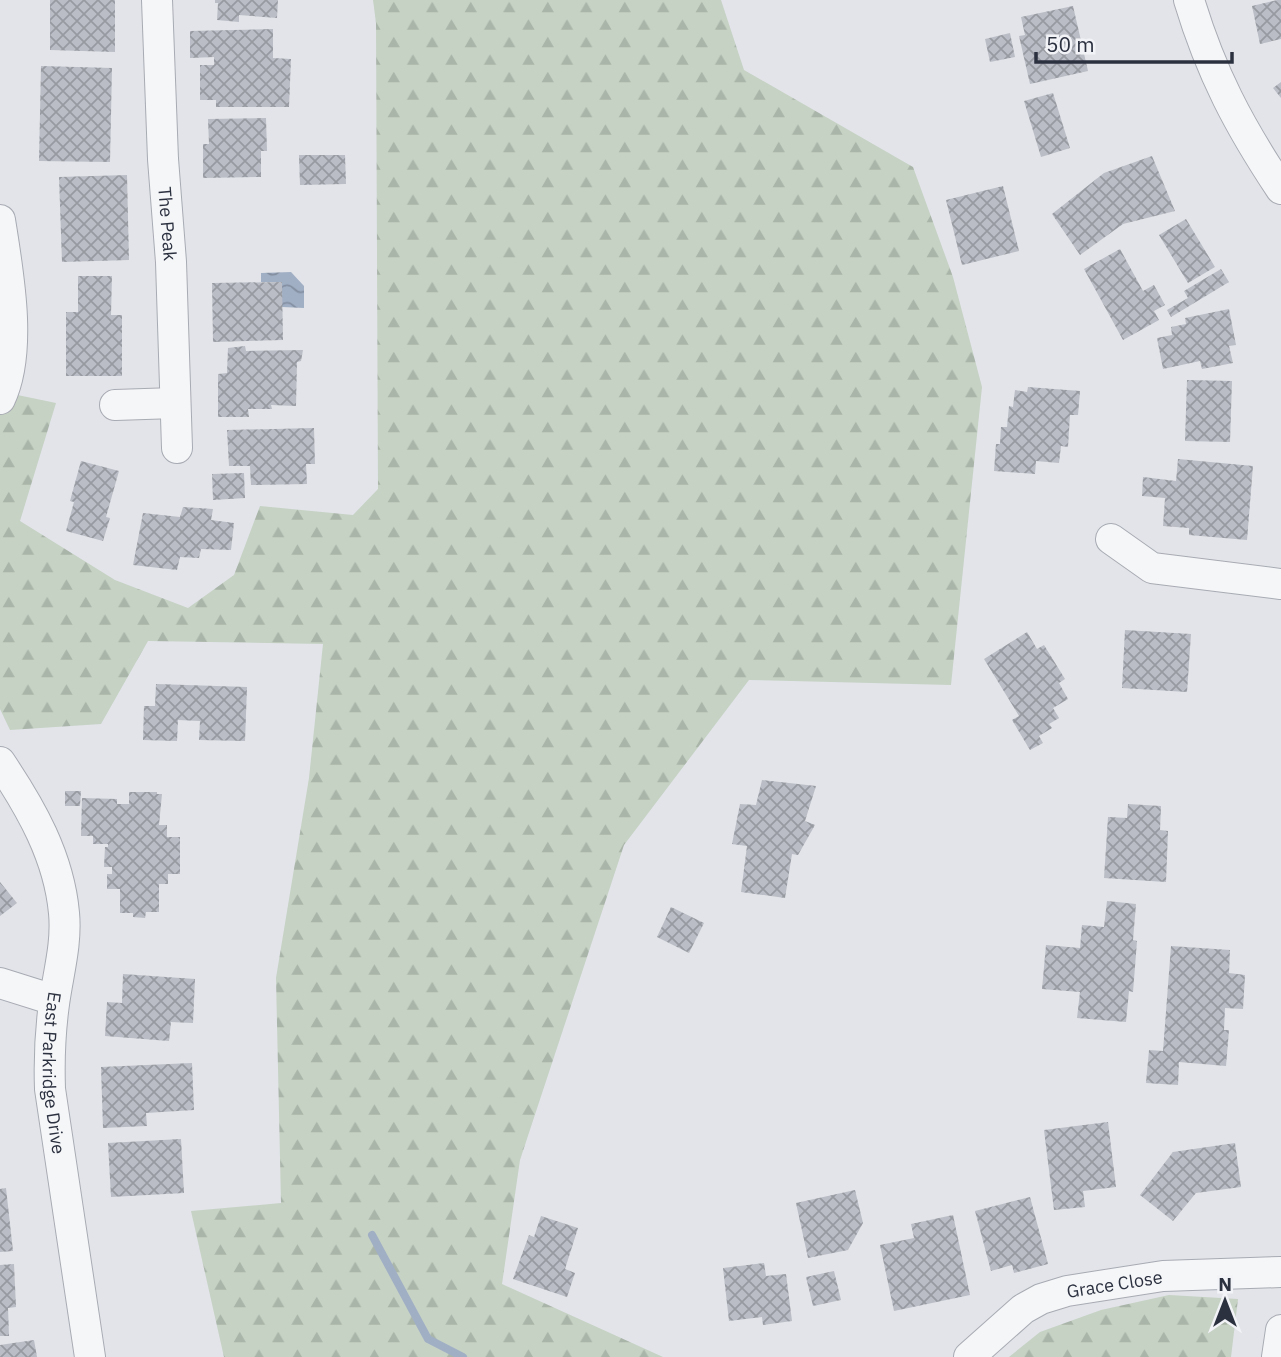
<svg xmlns="http://www.w3.org/2000/svg" width="1281" height="1357" viewBox="0 0 1281 1357" font-family="'IBM Plex Sans',sans-serif">
	<style>
		.forest { fill: url(#forest-firs) }
		.water { fill: url(#water-waves) }
		.lines { fill: none; stroke-linecap: round; stroke-linejoin: round }
		.stream { stroke: #a1afc5; stroke-width: 8 }
		.building { fill: url(#building-cross-hatch) }
		.minor-casing { stroke: #a8abb3; stroke-width: 32 }
		.minor { stroke: #f5f6f8; stroke-width: 30 }
		.labels { text-anchor: middle; dominant-baseline: central; stroke-width: 5; stroke-linejoin: round; paint-order: stroke }
		.street-label { font-size: 18px; fill: #2c3140; stroke: #f2f3f7 }
	</style>
	<defs>
		<pattern id="forest-firs" width="22" height="20" patternUnits="userSpaceOnUse" patternTransform="scale(1.75)"><rect width="22" height="20" fill="#c6d2c4"/><path d="M5 1l3.5 6h-7zM16 11l3.5 6h-7z" fill="#aab5a9"/></pattern>
		<pattern id="water-waves" width="16" height="10" patternUnits="userSpaceOnUse" patternTransform="scale(1.75)"><rect width="16" height="10" fill="#a1afc5"/><path d="M0 5q4-4 8 0t8 0" fill="none" stroke="#838fa1"/></pattern>
		<pattern id="building-cross-hatch" width="8" height="8" patternUnits="userSpaceOnUse" patternTransform="scale(1.75)"><rect width="8" height="8" fill="#babdc5"/><path d="M0 0l8 8M0 8l8-8" fill="none" stroke="#979aa1"/></pattern>
	</defs>
	<rect width="100%" height="100%" fill="#e2e4e9"/>
	<path class="forest" d="M 373,0 L 721,0 L 744,70 L 913,167 L 953,277 L 982,387 L 951,685 L 749,680 L 624,845 L 520,1160 L 502,1284 L 663,1357 L 224,1357 L 191,1211 L 281,1203 L 276,978 L 309,778 L 323,644 L 148,641 L 101,724 L 10,730 L 0,709 L 0,255 L 3,392 L 56,403 L 20,521 L 115,580 L 188,608 L 234,575 L 260,506 L 353,515 L 378,489 L 376,23 Z
		M 1169,1295 L 1238,1299 L 1231,1357 L 1009,1357 L 1040,1332 L 1101,1310 Z"/>
	<path class="water" d="M 291,272 L 304,286 L 304,308 L 282,307 L 282,282 L 261,282 L 261,273 Z"/>
	<g class="lines">
		<path class="stream" d="M 372,1235 L 428,1339 L 463,1357"/>
	</g>
	<path class="building" d="M 50,0 L 115,0 L 115,52 L 50,50 Z
		M 215,0 L 278,0 L 277,18 L 239,15 L 239,22 L 217,20 L 218,3 L 215,3 Z
		M 1277,0 L 1281,0 L 1281,39 L 1260,44 L 1252,6 Z
		M 1073,6 L 1088,71 L 1030,84 L 1019,36 L 1025,35 L 1021,17 Z
		M 273,29 L 273,58 L 291,59 L 289,107 L 216,107 L 216,100 L 200,100 L 200,65 L 214,65 L 214,57 L 190,58 L 190,31 Z
		M 1010,33 L 1015,57 L 990,62 L 985,39 Z
		M 41,66 L 112,68 L 110,162 L 39,161 Z
		M 1281,82 L 1281,98 L 1273,88 Z
		M 1053,93 L 1070,148 L 1041,157 L 1024,101 Z
		M 266,118 L 267,151 L 261,151 L 261,177 L 203,178 L 203,144 L 209,144 L 208,119 Z
		M 299,155 L 345,155 L 346,184 L 300,185 Z
		M 1152,156 L 1175,211 L 1123,224 L 1080,255 L 1052,214 L 1104,173 Z
		M 127,175 L 129,260 L 62,262 L 59,177 Z
		M 1003,186 L 1019,251 L 962,265 L 946,200 Z
		M 1186,219 L 1215,267 L 1188,283 L 1159,235 Z
		M 1120,249 L 1143,291 L 1154,285 L 1165,305 L 1154,311 L 1159,320 L 1123,340 L 1084,269 Z
		M 1221,269 L 1229,282 L 1171,317 L 1167,310 L 1188,298 L 1184,291 Z
		M 78,276 L 112,276 L 111,315 L 122,315 L 122,376 L 66,376 L 66,312 L 78,312 Z
		M 282,282 L 283,340 L 213,342 L 212,283 Z
		M 1229,309 L 1236,345 L 1229,346 L 1233,363 L 1202,369 L 1200,361 L 1163,369 L 1157,338 L 1172,335 L 1171,327 L 1186,324 L 1185,318 Z
		M 245,346 L 246,351 L 303,350 L 301,361 L 297,362 L 296,406 L 271,405 L 272,409 L 248,409 L 249,417 L 218,417 L 218,374 L 227,373 L 228,348 Z
		M 1187,380 L 1232,381 L 1230,442 L 1185,441 Z
		M 1028,387 L 1080,391 L 1078,415 L 1070,415 L 1068,447 L 1061,446 L 1059,463 L 1036,461 L 1035,474 L 994,471 L 996,444 L 1000,444 L 1001,427 L 1007,427 L 1009,406 L 1013,407 L 1015,390 L 1027,392 Z
		M 314,428 L 315,464 L 306,464 L 307,484 L 251,485 L 250,466 L 229,466 L 227,430 Z
		M 1178,459 L 1253,466 L 1247,540 L 1189,535 L 1189,528 L 1163,526 L 1165,498 L 1142,496 L 1143,477 L 1176,481 Z
		M 81,461 L 119,471 L 106,517 L 110,518 L 103,541 L 66,531 L 74,502 L 70,501 Z
		M 244,473 L 245,498 L 213,500 L 212,474 Z
		M 183,507 L 213,509 L 211,520 L 234,523 L 231,550 L 201,549 L 199,558 L 180,557 L 177,570 L 133,565 L 143,513 L 180,517 Z
		M 1125,630 L 1191,634 L 1187,692 L 1122,688 Z
		M 1027,632 L 1037,649 L 1044,645 L 1065,679 L 1059,683 L 1068,699 L 1053,708 L 1059,718 L 1049,724 L 1052,728 L 1039,736 L 1043,743 L 1030,750 L 1012,720 L 1019,716 L 984,659 Z
		M 156,684 L 247,687 L 245,741 L 199,740 L 200,721 L 178,720 L 177,741 L 143,740 L 144,706 L 155,706 Z
		M 762,780 L 816,786 L 805,821 L 815,825 L 798,855 L 792,854 L 785,898 L 741,892 L 747,846 L 732,844 L 740,804 L 756,805 Z
		M 65,791 L 81,791 L 80,806 L 65,806 Z
		M 129,792 L 157,792 L 157,794 L 162,794 L 159,825 L 167,825 L 167,837 L 180,837 L 180,874 L 168,874 L 168,884 L 159,884 L 159,912 L 146,912 L 145,918 L 133,917 L 133,913 L 120,913 L 120,889 L 107,889 L 107,874 L 112,874 L 112,867 L 104,867 L 105,847 L 108,847 L 108,844 L 93,844 L 93,836 L 81,836 L 82,798 L 117,799 L 117,804 L 129,804 Z
		M 1128,804 L 1161,806 L 1160,830 L 1168,831 L 1166,882 L 1104,878 L 1108,817 L 1127,818 Z
		M 0,882 L 17,903 L 0,916 Z
		M 1107,901 L 1136,904 L 1133,940 L 1137,941 L 1133,992 L 1129,991 L 1126,1022 L 1077,1018 L 1080,992 L 1042,989 L 1046,945 L 1080,948 L 1082,925 L 1104,927 Z
		M 671,907 L 704,923 L 689,953 L 657,937 Z
		M 1171,946 L 1230,950 L 1229,973 L 1245,975 L 1243,1009 L 1225,1008 L 1224,1030 L 1229,1030 L 1226,1066 L 1179,1062 L 1178,1085 L 1146,1083 L 1149,1050 L 1163,1051 Z
		M 123,974 L 195,979 L 193,1023 L 171,1022 L 169,1041 L 105,1036 L 107,1002 L 122,1003 Z
		M 192,1063 L 194,1110 L 146,1113 L 147,1126 L 103,1128 L 101,1067 Z
		M 1108,1122 L 1116,1187 L 1083,1191 L 1085,1207 L 1054,1210 L 1044,1130 Z
		M 181,1139 L 184,1193 L 111,1197 L 108,1143 Z
		M 1235,1143 L 1241,1187 L 1196,1193 L 1173,1221 L 1140,1195 L 1173,1152 Z
		M 6,1188 L 13,1251 L 0,1252 L 0,1189 Z
		M 855,1190 L 863,1223 L 848,1250 L 808,1258 L 796,1203 Z
		M 1030,1197 L 1048,1264 L 1014,1273 L 1012,1265 L 991,1271 L 975,1211 Z
		M 953,1215 L 970,1295 L 894,1311 L 880,1245 L 914,1238 L 911,1224 Z
		M 541,1216 L 578,1228 L 565,1269 L 575,1273 L 567,1297 L 513,1279 L 529,1235 L 534,1237 Z
		M 764,1263 L 766,1276 L 786,1274 L 792,1321 L 763,1325 L 762,1317 L 729,1321 L 723,1268 Z
		M 14,1264 L 16,1307 L 8,1308 L 9,1336 L 0,1336 L 0,1265 Z
		M 834,1271 L 841,1300 L 813,1306 L 806,1277 Z
		M 34,1340 L 37,1357 L 0,1357 L 0,1345 Z"/>
	<g class="lines">
		<defs>
			<g id="minor">
				<path id="s1" d="M 157,0 L 163,159 L 171,262 L 177,448"/>
				<path d="M 1189,0 C 1211,73 1239,126 1281,189"/>
				<path d="M 0,220 C 8,271 23,351 0,399"/>
				<path d="M 115,405 L 175,403"/>
				<path d="M 1111,539 L 1152,568 L 1281,584"/>
				<path id="s2" d="M 0,762 C 31,808 59,857 64,913 C 67,944 58,974 54,1004 C 50,1033 49,1060 50,1089 L 90,1357"/>
				<path d="M 0,983 L 54,1000"/>
				<path id="s3" d="M 969,1357 L 1023,1309 L 1041,1299 L 1067,1291 L 1163,1276 L 1281,1272"/>
				<path d="M 1277,1357 L 1281,1330"/>
			</g>
		</defs>
		<use href="#minor" class="minor-casing"/>
		<use href="#minor" class="minor"/>
	</g>
	<g class="labels">
		<g class="street-label">
			<text stroke="none"><textPath href="#s1" startOffset="224">The Peak</textPath></text>
			<text stroke="none"><textPath href="#s2" startOffset="327">East Parkridge Drive</textPath></text>
			<text stroke="none"><textPath href="#s3" startOffset="168">Grace Close</textPath></text>
		</g>
	</g>
	<g transform="translate(1225 1301)" stroke="#f2f3f7" stroke-width="5" paint-order="stroke">
	<path d="M0-5L12 26L0 18L-12 26Z" fill="#2c3140"/>
	<text y="-10" font-size="19" font-weight="bold" text-anchor="middle" fill="#2c3140">N</text>
	</g>
	<path d="M1036 52v10h196v-10" fill="none" stroke="#2c3140" stroke-width="3.5"/>
	<text x="1046" y="52" font-size="21" fill="#2c3140" stroke="#f2f3f7" stroke-width="5" paint-order="stroke">50 m</text>
</svg>
